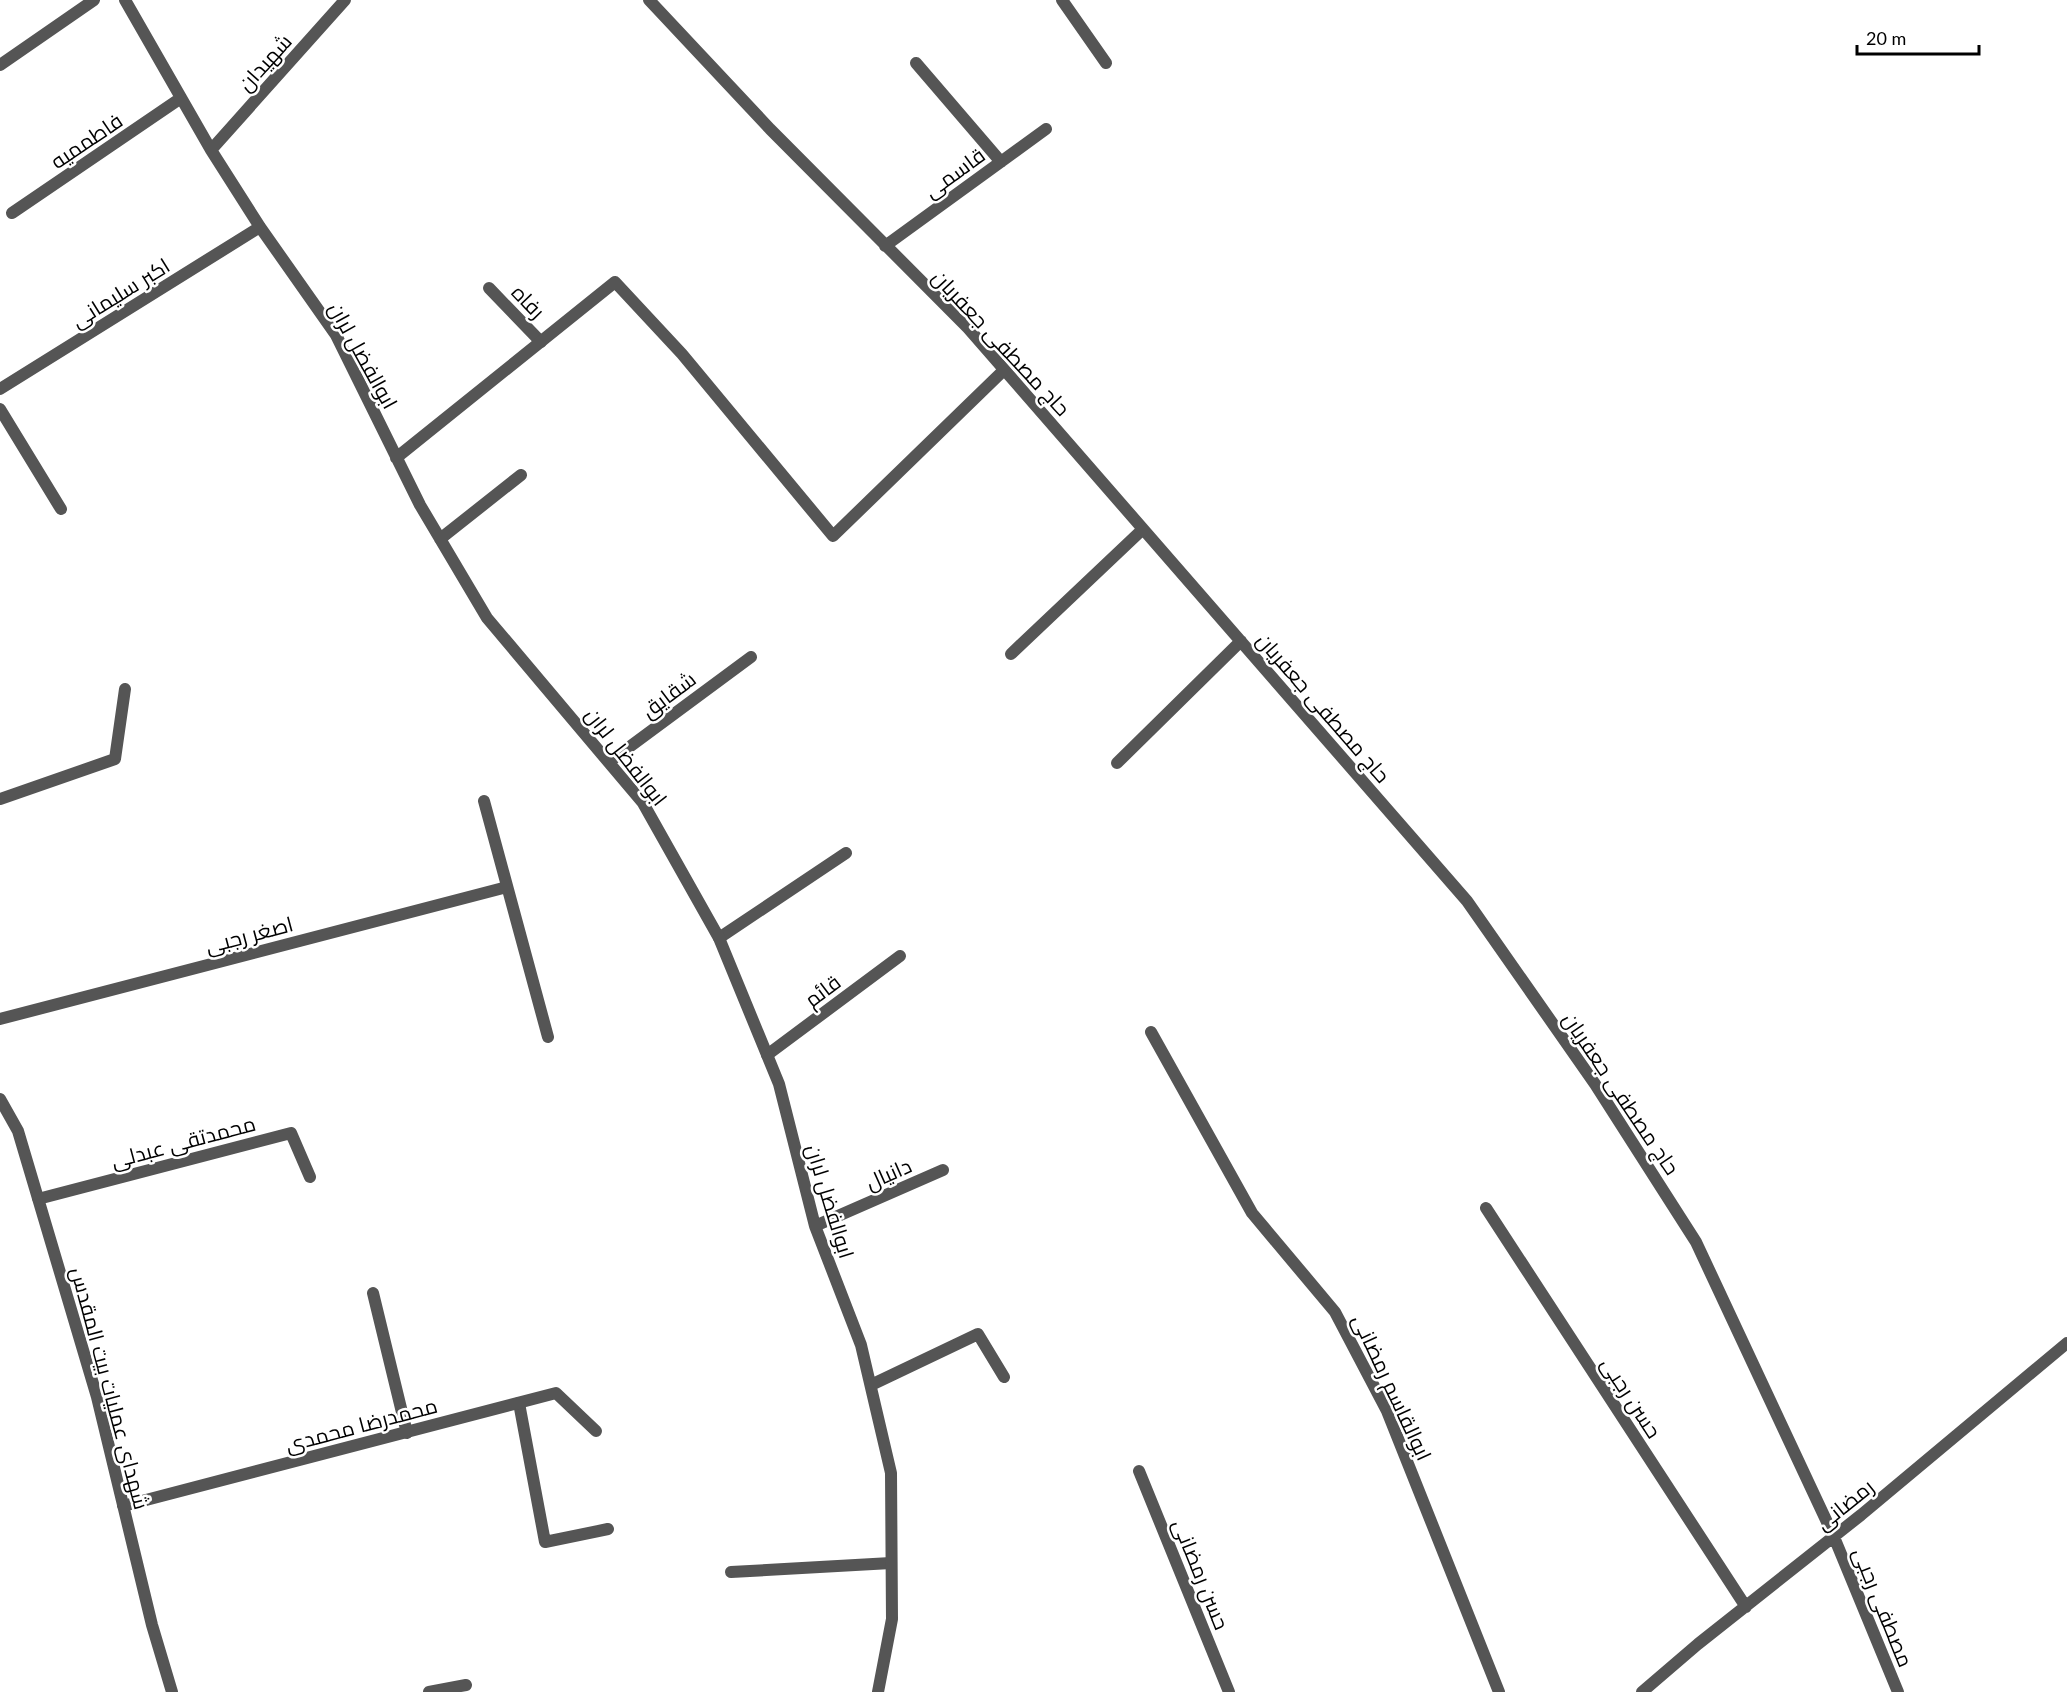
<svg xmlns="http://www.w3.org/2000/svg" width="2067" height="1692" viewBox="0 0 2067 1692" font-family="Lato,Cairo,sans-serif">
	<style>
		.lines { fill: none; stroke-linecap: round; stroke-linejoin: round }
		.service { stroke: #555; stroke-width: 12 }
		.minor { stroke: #555; stroke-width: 12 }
		.labels { text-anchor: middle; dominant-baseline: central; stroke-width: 5; stroke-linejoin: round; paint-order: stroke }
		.street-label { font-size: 21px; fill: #000; stroke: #fff }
	</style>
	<rect width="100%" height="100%" fill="#fff"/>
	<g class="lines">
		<path class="service" d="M 0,65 L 94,0
			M 489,288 L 541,342
			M 719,938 L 846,853
			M 767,1055 L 900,956
			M 373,1293 L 407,1433
			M 519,1403 L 545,1542 L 608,1529
			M 731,1572 L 891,1563"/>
		<path class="minor" d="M 125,0 L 211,150 L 260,227 L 336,335 L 420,505 L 487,618 L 643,803 L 719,938 L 779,1084 L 815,1226 L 861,1345 L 891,1473 L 892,1619 L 878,1692
			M 649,0 L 770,129 L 968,328 L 1467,901 L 1595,1084 L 1696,1242 L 1834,1537 L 1898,1692
			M 1062,0 L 1106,63
			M 916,63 L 1001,162
			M 211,150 L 345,0
			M 12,213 L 181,98
			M 885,246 L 1046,129
			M 0,389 L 260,227
			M 0,409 L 61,509
			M 396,458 L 615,282 L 682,354 L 833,536 L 1004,370
			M 440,539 L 521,475
			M 1011,654 L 1143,529
			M 609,762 L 751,657
			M 1117,763 L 1241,641
			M 0,799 L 115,759 L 125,689
			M 484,801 L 548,1037
			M 0,1019 L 507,887
			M 1151,1032 L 1252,1213 L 1335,1312 L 1387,1411 L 1499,1692
			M 0,1099 L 18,1131 L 97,1397 L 152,1625 L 172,1692
			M 38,1199 L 291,1133 L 310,1177
			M 1486,1208 L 1746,1607
			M 815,1226 L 943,1170
			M 871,1385 L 978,1334 L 1004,1377
			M 1139,1471 L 1229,1692
			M 123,1506 L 556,1393 L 596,1431
			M 429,1692 L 466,1685
			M 1642,1692 L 1698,1644 L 1861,1515 L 2067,1343"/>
	</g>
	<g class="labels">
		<g class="street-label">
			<text transform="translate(264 62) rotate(-48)">شهیدان</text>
			<text transform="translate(86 140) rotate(-34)">فاطممیه</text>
			<text transform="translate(954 172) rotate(-36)">قاسمی</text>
			<text transform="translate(120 292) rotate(-32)">اکبر سلیمانی</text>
			<text transform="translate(529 301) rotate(46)">رفاه</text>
			<text transform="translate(1002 342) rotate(47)">حاج مصطفی جعفریان</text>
			<text transform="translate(364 355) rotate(61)">ابوالفضل لران</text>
			<text transform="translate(668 694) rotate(-37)">شقایق</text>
			<text transform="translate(1324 707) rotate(49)">حاج مصطفی جعفریان</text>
			<text transform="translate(627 756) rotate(52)">ابوالفضل لران</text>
			<text transform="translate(249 934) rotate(-15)">اصغر رجبی</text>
			<text transform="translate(822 990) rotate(-37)">قائم</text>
			<text transform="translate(1622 1093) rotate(56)">حاج مصطفی جعفریان</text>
			<text transform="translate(183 1141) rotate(-15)">محمدتقی عبدلی</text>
			<text transform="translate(888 1173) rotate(-24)">دانیال</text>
			<text transform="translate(831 1201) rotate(73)">ابوالفضل لران</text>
			<text transform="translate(1393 1387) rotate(65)">ابوالقاسم رمضانی</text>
			<text transform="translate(111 1388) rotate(75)">شهدای عملیات بیت المقدس</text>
			<text transform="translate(1632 1397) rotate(57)">حسن رجبی</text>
			<text transform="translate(361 1424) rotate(-15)">محمدرضا محمدی</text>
			<text transform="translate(1844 1504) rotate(-39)">رمضانی</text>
			<text transform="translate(1202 1574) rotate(68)">حسن رمضانی</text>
			<text transform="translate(1884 1607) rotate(68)">مصطفی رجبی</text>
		</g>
	</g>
	<path d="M1857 45v9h122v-9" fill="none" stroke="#000000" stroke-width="3"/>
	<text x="1866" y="45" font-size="18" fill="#000000" stroke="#ffffff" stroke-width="4.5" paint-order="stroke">20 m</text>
</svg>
